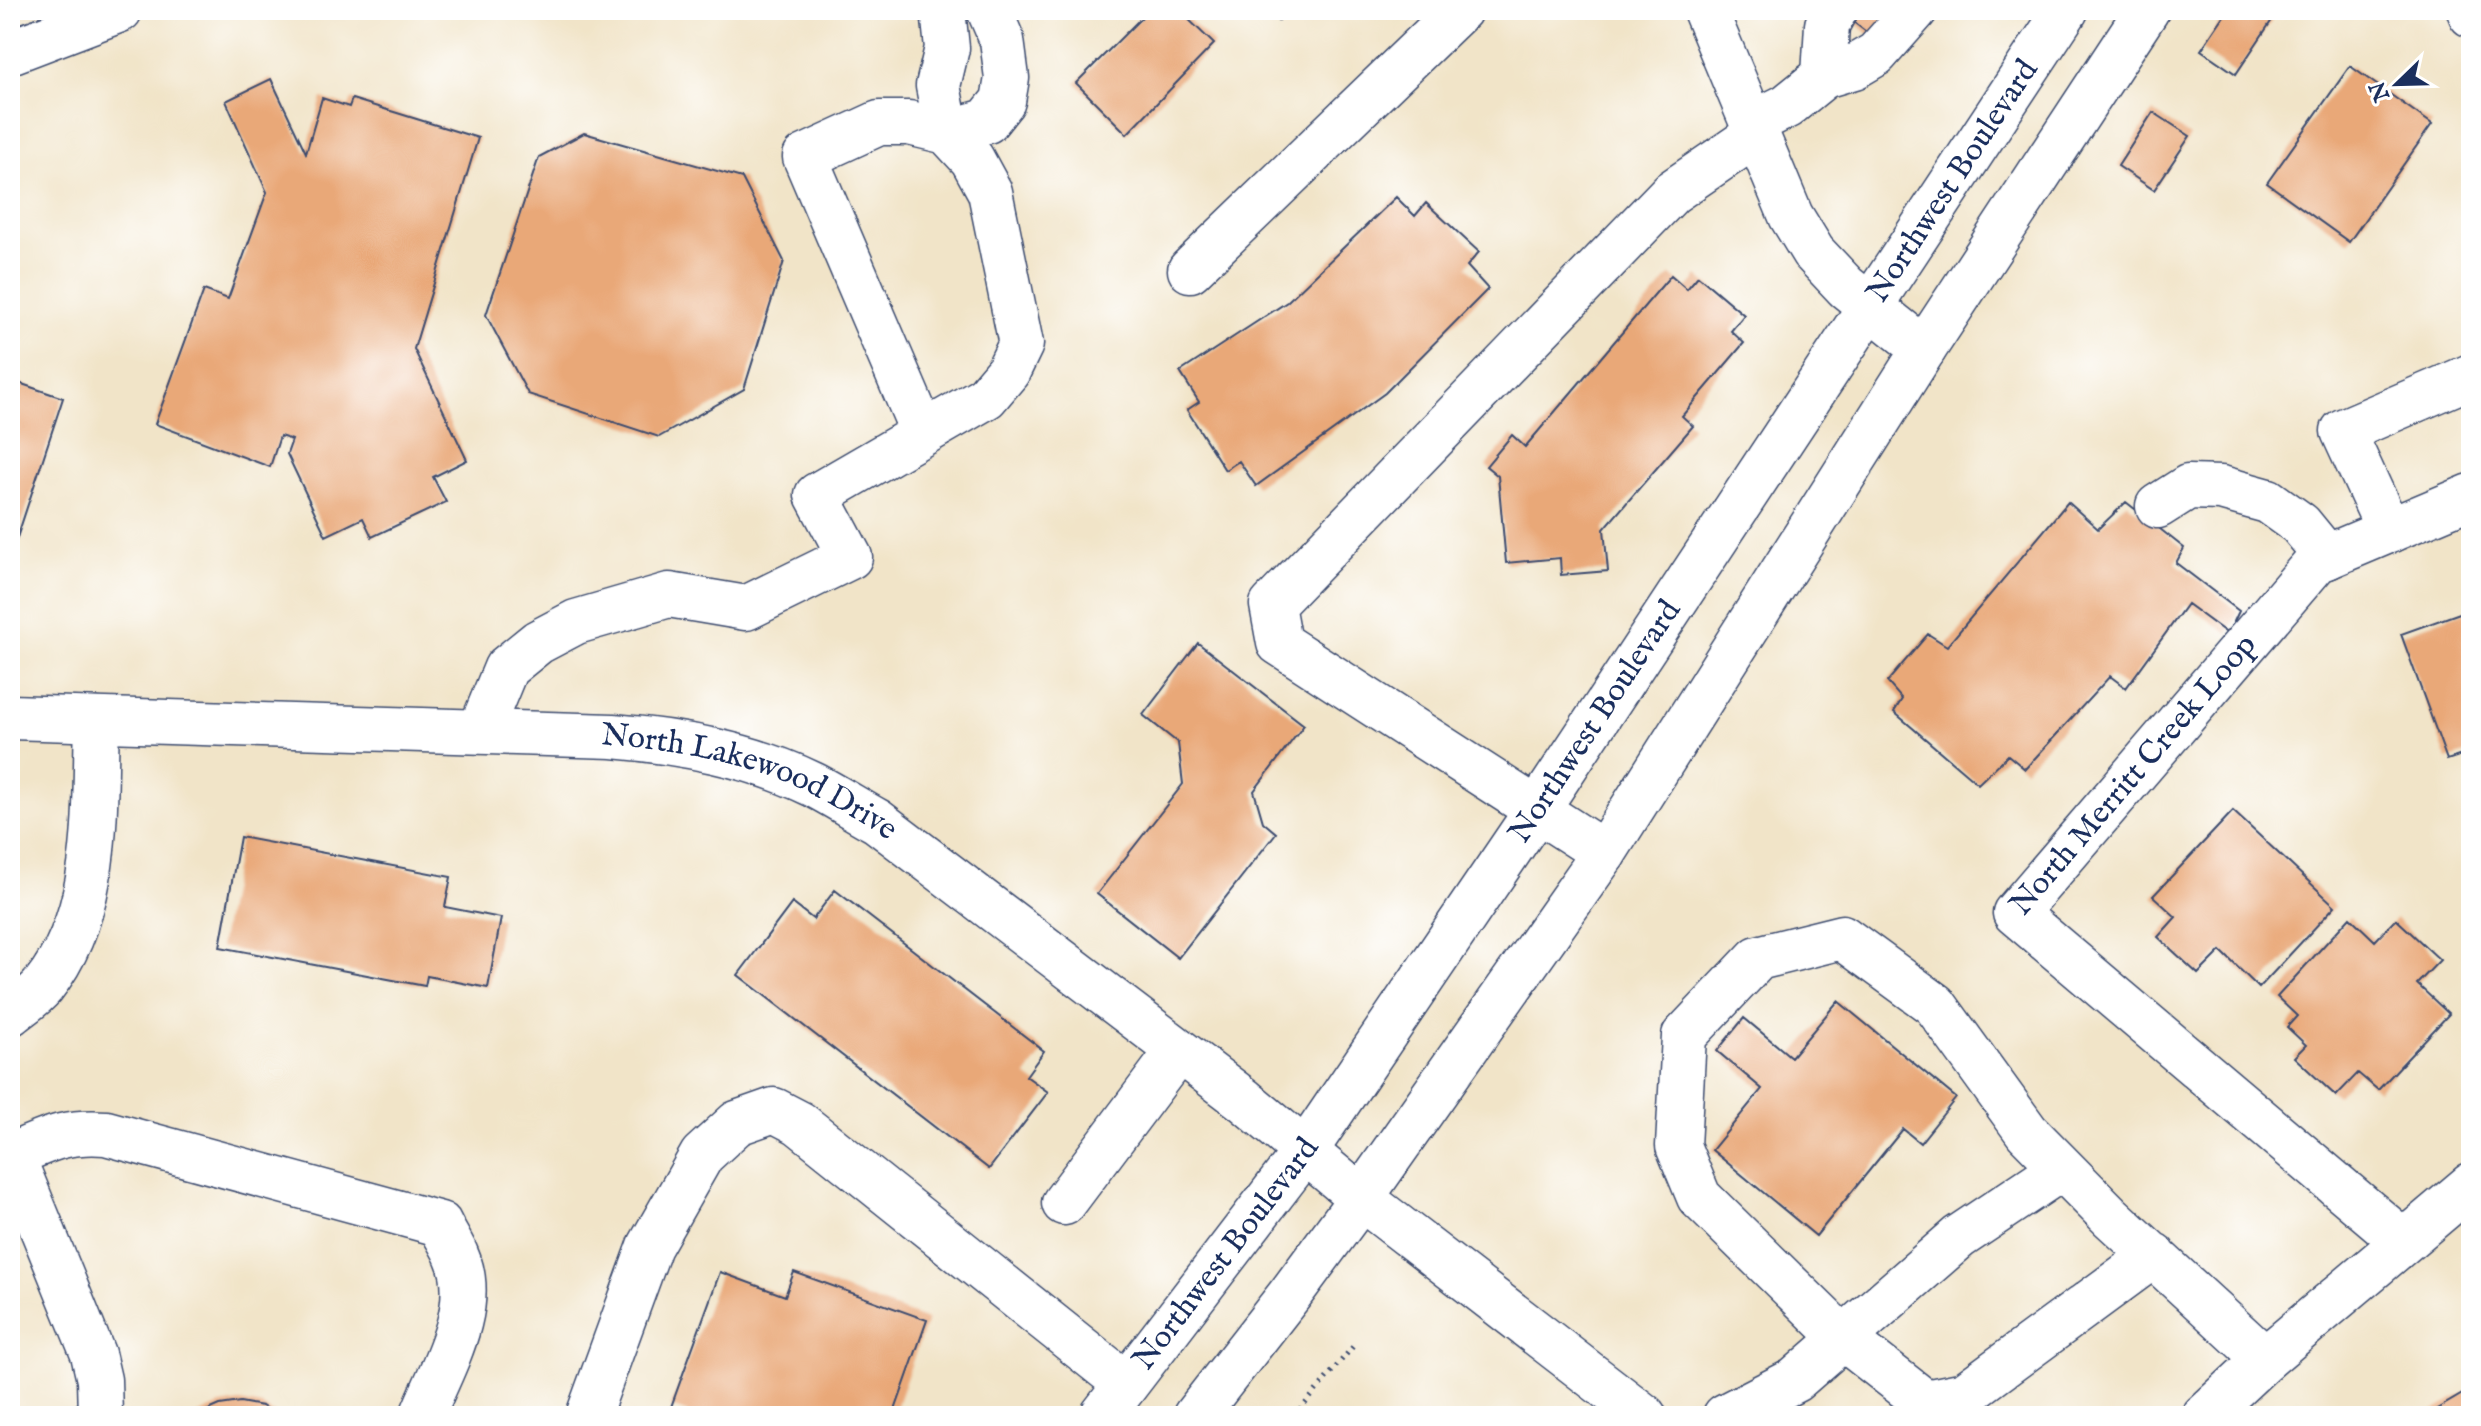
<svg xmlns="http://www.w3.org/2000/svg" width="2481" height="1426" viewBox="0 0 2481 1426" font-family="'IM FELL English',serif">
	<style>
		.building { fill: #e9a878 }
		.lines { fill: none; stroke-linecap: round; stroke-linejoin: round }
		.minor-casing { stroke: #3b4a6e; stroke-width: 47 }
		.major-casing { stroke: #3b4a6e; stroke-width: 47 }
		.path { stroke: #3b4a6e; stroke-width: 5; stroke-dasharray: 2 6; stroke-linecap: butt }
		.minor { stroke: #fff; stroke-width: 44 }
		.major { stroke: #fff; stroke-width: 44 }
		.labels { text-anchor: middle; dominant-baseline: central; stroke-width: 6; stroke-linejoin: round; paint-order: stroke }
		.street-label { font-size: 32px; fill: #1b2f5e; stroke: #fff }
	</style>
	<rect width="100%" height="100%" fill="#fff"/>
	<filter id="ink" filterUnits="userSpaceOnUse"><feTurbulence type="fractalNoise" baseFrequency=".0125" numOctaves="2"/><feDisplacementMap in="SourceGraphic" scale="16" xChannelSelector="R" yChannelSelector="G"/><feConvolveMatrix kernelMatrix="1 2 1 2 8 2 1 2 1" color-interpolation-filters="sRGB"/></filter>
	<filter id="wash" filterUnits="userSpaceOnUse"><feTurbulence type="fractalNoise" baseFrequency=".006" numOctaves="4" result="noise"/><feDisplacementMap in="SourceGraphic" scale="32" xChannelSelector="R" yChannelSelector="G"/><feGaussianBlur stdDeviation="1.8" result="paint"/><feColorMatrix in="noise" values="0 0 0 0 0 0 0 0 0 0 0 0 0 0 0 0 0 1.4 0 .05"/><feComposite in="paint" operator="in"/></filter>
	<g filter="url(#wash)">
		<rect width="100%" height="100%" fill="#f1e4c8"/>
		<g id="blocks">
			<path class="building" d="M 1149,10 L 1179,10 L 1214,44 L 1127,134 L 1076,83 Z
				M 1268,10 L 1290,10 L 1278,21 Z
				M 1853,10 L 1902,10 L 1878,41 L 1847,17 Z
				M 2228,10 L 2257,10 L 2272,20 L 2236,74 L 2201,50 Z
				M 2350,66 L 2432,124 L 2349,242 L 2267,183 Z
				M 271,79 L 306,153 L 322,98 L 349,107 L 352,99 L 478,138 L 414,349 L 467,460 L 433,477 L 446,502 L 372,537 L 363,518 L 326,536 L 287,454 L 292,440 L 280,436 L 270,467 L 155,424 L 204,290 L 228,299 L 267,192 L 226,101 Z
				M 2153,112 L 2190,136 L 2154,190 L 2118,166 Z
				M 584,133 L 742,178 L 784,261 L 744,389 L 659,437 L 528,394 L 486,315 L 539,157 Z
				M 1396,197 L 1415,216 L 1426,203 L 1479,252 L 1467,266 L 1488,289 L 1385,393 L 1256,486 L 1239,461 L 1225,470 L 1187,410 L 1199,402 L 1180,372 L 1287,302 Z
				M 1671,275 L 1687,289 L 1698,276 L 1744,315 L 1731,331 L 1744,343 L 1682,416 L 1693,426 L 1604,529 L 1608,571 L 1561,575 L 1560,558 L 1506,563 L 1498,476 L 1486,466 L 1512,435 L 1525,447 Z
				M 10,380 L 63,398 L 11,556 L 10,556 Z
				M 2068,502 L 2098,529 L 2126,502 L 2184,548 L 2176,563 L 2239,611 L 2228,634 L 2187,604 L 2126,688 L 2110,676 L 2025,769 L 2008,755 L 1978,784 L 1894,712 L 1902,699 L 1887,682 L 1928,634 L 1947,646 Z
				M 2471,609 L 2471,752 L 2447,760 L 2401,634 Z
				M 1198,643 L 1304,725 L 1254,791 L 1263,822 L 1276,833 L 1178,958 L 1097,894 L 1183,784 L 1178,743 L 1143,715 Z
				M 2233,811 L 2335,906 L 2259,988 L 2221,951 L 2198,974 L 2158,937 L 2176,917 L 2153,896 Z
				M 240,837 L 451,877 L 445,907 L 501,918 L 488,988 L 427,976 L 425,986 L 220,947 Z
				M 835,890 L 1044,1051 L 1026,1076 L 1048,1092 L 989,1169 L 738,975 L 792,903 L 813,919 Z
				M 2350,917 L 2375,941 L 2396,919 L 2440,960 L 2417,984 L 2449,1014 L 2378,1090 L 2358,1073 L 2336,1096 L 2294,1057 L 2306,1045 L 2287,1027 L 2297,1016 L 2277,997 Z
				M 1838,1001 L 1956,1098 L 1920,1143 L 1903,1129 L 1816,1236 L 1712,1150 L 1762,1089 L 1717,1051 L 1744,1018 L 1791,1057 Z
				M 720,1272 L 785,1296 L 794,1272 L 927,1320 L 893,1416 L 686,1416 L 688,1413 L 671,1407 Z
				M 2471,1389 L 2471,1416 L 2425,1416 Z
				M 240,1402 L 262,1406 L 278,1416 L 195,1416 L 220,1405 Z"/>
		</g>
	</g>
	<g filter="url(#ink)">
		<use href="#blocks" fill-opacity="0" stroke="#3b4a6e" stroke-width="2"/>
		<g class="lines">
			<defs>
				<g id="minor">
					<path d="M 943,10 L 947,48 L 938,86 L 947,132 L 987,121 L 1003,101 L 1007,78 L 1002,40 L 989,10"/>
					<path d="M 1705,10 L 1791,216 L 1813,252 L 1846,287 L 1924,349"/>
					<path d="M 1835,10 L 1827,25 L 1824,76 L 1854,67 L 1876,54 L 1915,10"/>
					<path d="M 2469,10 L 2471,15"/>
					<path d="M 10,52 L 120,10"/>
					<path d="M 1753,123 L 1787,106 L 1824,76"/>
					<path d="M 1190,270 L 1460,10"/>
					<path d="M 2158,506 L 2188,487 L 2221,488 L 2268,501 L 2300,524 L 2327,557"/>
					<path d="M 2389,531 L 2343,431 L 2471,376"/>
					<path id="s1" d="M 10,717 L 613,736 C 681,742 750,754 812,784 C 834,795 855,809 877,821 L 1244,1100 L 1361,1198 L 1644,1416"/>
					<path d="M 480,731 L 506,668 L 538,642 L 576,622 L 669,595 L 746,608 L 850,557 L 817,495 L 986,397 L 1008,371 L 1021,344 L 990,192 L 972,159 L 947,132 L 909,123 L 879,123 L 805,157 L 923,433"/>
					<path d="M 1604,853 L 1279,643 L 1272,605 L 1672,192 L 1757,134"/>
					<path d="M 10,1014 C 21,1005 34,997 43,986 C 102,912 94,809 97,720"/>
					<path d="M 10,1150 L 93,1354 L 99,1380 L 100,1416"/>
					<path d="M 12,1155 C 48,1140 65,1130 106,1133 L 440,1224 C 445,1235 453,1246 457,1257 C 479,1307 441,1369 422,1416"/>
					<path d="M 1064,1203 L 1178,1051"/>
					<path id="s2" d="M 2403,1241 L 2015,913 L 2317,561 L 2471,496"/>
					<path d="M 2154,1255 L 1965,1394 L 1925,1402 L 1843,1338 L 1699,1197 L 1678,1146 L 1684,1036 L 1758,958 L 1842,937 L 1935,1005 L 2027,1132 L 2111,1217 L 2265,1359"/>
					<path d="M 588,1416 L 650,1246 L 702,1155 L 737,1123 L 774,1110 L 799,1123 L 1126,1384"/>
					<path d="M 1725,1416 L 1795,1380 L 1959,1237 L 2062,1168"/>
					<path d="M 2204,1416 L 2265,1359 L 2471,1185"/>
				</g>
				<g id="major">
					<path id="s3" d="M 1102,1416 L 1306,1150 L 1537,810 L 2066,10"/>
					<path d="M 1195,1416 L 1291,1293 L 1361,1198 L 1604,853 L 1924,349 L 2147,10"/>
				</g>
			</defs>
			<use href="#minor" class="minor-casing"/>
			<use href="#major" class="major-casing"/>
			<path class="path" d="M 1295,1416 L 1355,1344"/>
			<use href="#minor" class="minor"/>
			<use href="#major" class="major"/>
		</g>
	</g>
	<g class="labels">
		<g class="street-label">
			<text stroke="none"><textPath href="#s3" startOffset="1500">Northwest Boulevard</textPath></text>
			<text stroke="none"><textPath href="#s3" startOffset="852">Northwest Boulevard</textPath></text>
			<text stroke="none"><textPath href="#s2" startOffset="690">North Merritt Creek Loop</textPath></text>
			<text stroke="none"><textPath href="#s1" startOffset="748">North Lakewood Drive</textPath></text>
			<text stroke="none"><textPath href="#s3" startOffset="204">Northwest Boulevard</textPath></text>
		</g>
	</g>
	<rect width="2481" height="1426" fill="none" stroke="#fff" stroke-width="40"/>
	<g transform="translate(2397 84) rotate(247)" stroke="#ffffff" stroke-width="6" paint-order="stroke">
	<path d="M0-6L14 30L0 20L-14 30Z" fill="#1b2f5e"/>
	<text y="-12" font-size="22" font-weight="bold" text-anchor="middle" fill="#1b2f5e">N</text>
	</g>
</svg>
